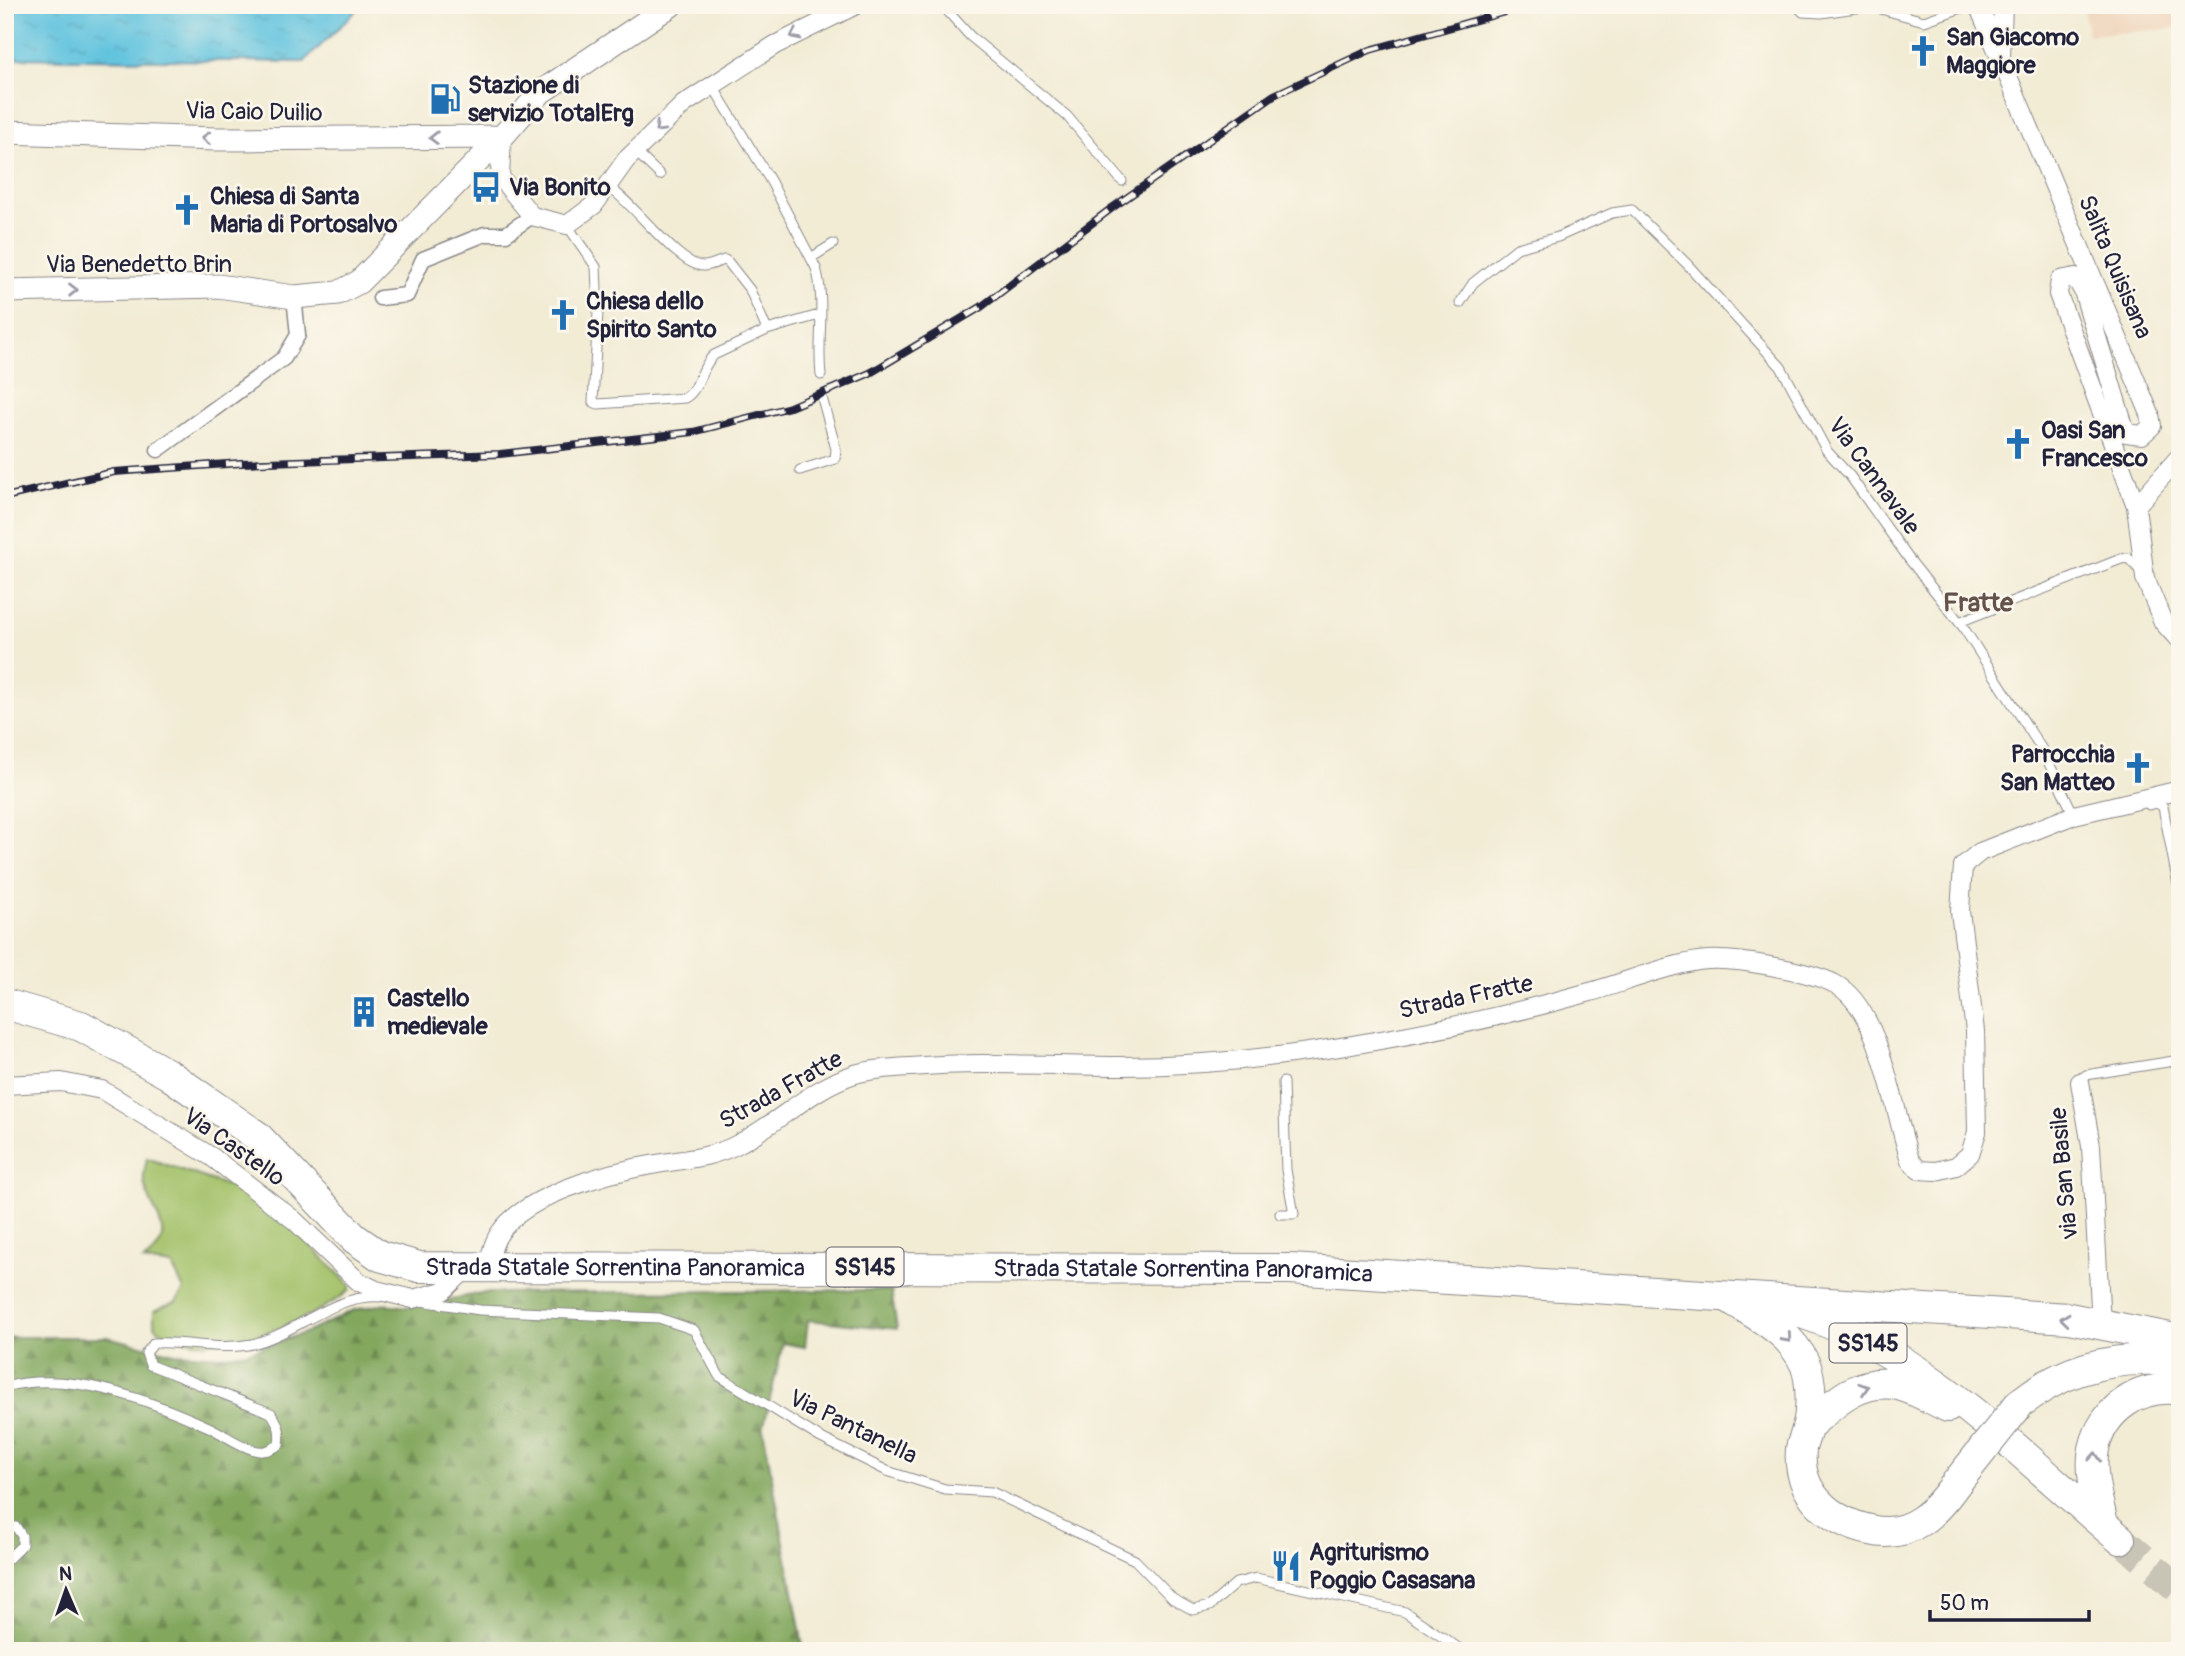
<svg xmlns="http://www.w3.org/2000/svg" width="2185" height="1656" viewBox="0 0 2185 1656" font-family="Pangolin,sans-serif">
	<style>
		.built { fill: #f0d5bc }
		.green { fill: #a3c169; stroke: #627252; stroke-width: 2 }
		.forest { fill: url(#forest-firs); stroke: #52644c; stroke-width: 2 }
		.water { fill: url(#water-ripples); stroke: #41728c; stroke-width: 2 }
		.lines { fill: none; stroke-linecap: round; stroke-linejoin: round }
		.trunk-tunnel { stroke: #c8c4b6; stroke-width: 30; stroke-dasharray: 30 15; stroke-linecap: butt }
		.service-casing { stroke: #8a8788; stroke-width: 11 }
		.pedestrian-casing { stroke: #8a8788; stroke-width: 17 }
		.minor-casing { stroke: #8a8788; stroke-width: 20 }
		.tertiary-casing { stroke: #8a8788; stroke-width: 25 }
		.primary-casing { stroke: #8a8788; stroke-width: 32 }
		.trunk-casing { stroke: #8a8788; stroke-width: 32 }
		.service { stroke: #fff; stroke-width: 9 }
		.pedestrian { stroke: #fff; stroke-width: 14 }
		.minor { stroke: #fff; stroke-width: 18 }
		.tertiary { stroke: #fff; stroke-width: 23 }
		.primary { stroke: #fff; stroke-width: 30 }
		.trunk { stroke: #fff; stroke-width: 30 }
		.rail-casing { stroke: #22223b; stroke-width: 8 }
		.rail { stroke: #fbf7ec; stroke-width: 5; stroke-dasharray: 16; stroke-linecap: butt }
		.primary-bridge-casing { stroke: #8a8788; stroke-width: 32; stroke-linecap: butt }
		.primary-bridge { stroke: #fff; stroke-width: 30 }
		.oneway { stroke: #9c9ca7 }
		.labels { text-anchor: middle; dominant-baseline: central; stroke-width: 5; stroke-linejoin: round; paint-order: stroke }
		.shield { fill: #fbf7ec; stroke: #636270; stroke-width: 2 }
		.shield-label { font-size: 23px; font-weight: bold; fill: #22223b }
		.poi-label { font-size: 24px; font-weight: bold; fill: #22223b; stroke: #fbf7ec; text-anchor: start }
		.street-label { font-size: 24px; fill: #22223b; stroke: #fbf7ec }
		.neighbourhood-label { font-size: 26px; font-weight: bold; fill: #63524b; stroke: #fbf7ec }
	</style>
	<defs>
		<pattern id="forest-firs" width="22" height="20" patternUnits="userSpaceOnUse" patternTransform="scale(1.75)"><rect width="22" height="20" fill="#82a75d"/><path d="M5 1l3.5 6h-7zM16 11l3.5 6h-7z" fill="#6a884e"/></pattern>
		<pattern id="water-ripples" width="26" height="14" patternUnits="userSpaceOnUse" patternTransform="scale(1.75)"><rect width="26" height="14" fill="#60c3de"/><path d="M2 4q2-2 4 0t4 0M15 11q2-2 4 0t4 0" fill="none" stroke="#53a7bf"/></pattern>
	</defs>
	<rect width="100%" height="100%" fill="#fbf7ec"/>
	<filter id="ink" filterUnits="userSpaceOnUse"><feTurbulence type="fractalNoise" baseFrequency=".0143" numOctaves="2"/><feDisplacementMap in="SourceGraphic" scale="14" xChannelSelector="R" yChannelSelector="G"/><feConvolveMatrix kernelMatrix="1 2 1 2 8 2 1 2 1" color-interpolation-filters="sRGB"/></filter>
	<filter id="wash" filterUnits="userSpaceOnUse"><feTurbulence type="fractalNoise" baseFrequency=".00686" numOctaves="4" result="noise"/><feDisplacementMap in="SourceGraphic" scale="28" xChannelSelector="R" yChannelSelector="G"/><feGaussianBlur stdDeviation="1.57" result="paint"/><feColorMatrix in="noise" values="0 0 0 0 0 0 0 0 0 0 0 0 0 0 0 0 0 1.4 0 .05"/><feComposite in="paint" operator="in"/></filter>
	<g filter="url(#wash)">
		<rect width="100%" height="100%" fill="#f2ecd5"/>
		<path class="built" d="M 2062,5 L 2180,5 L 2180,34 L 2177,28 L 2088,35 L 2084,9 L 2063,15 Z"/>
		<path class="green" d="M 147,1158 L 228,1186 L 271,1206 L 350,1285 L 350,1290 C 306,1325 204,1366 154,1326 L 154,1311 L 176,1302 L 184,1290 L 172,1265 L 143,1261 C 183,1234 149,1214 144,1181 C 143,1174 146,1165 147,1158 Z"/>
		<path class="forest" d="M 891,1290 L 897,1329 L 808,1320 L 805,1347 L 783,1343 L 763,1429 L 804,1651 L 5,1651 L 5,1346 L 10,1337 L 107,1337 L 175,1353 L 220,1356 L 248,1352 L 310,1331 L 354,1310 L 384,1304 L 409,1307 L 483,1293 Z"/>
		<path class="water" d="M 5,5 L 362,5 L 304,62 L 5,58 Z"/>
	</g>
	<g filter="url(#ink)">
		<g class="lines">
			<path class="trunk-tunnel" d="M 2120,1539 L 2180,1590"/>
			<defs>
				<path id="service" d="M 942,5 L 970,36 L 1067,116 L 1122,181
					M 1796,5 L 1803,12 L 1821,13 L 1870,6 L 1924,21 L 1970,5
					M 712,85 L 770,180 L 816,268 C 826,302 817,340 821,375
					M 635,151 L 660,175
					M 607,186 C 633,201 678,267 704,266 C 711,266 719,261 725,260 L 728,262 L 750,290 L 767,330
					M 567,225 L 596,267 L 598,312 L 593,402 L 598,404 L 685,398 C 701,388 700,367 714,355 L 767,330 L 819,315
					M 811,258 L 833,244
					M 1460,303 L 1473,283 L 1517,248 L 1558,237 L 1612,213 L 1632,210 L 1687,264 L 1781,367 L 1827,451 L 1850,476 L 1909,559 L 1963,627 L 2043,751 L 2074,815
					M 800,470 L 835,459 L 836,449 L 822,398
					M 1959,622 L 2121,559 L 2128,558 L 2143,573
					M 2149,805 L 2157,803 L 2163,807 L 2180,895
					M 2080,1082 L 2086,1075 L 2180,1060
					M 1280,1214 L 1294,1214 L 1286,1170 L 1283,1082
					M 421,1301 L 480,1310 L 659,1318 L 694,1330 L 719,1376 L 819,1437 L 887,1471 L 945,1489 L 992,1492 L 1135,1560 L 1173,1599 L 1193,1610 L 1210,1606 L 1236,1583 L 1256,1578 L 1405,1612 L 1463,1651
					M 5,1387 C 71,1369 151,1401 211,1428 C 225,1435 239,1446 254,1450 C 264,1453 270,1450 279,1445 C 281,1431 279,1424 271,1413 L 150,1365 L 146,1353 L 154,1343 C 187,1341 218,1351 252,1344 C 295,1334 334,1294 379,1297
					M 5,1527 L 16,1527 L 22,1536 L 22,1545 L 5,1562"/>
				<path id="pedestrian" d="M 380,298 L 407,295 L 423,259 L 485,234 L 506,234 L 532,216
					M 158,450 L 284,358 L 298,335 L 294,297"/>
				<path id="minor" d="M 1978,5 L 2150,414 L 2152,426 L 2142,435 L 2126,433 L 2083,291 L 2075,277 L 2060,280 L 2058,294 L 2136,506 L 2145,578 L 2163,622 L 2180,641
					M 2001,57 L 2003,5
					M 502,137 L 500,177 L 532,216 L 567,225 L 594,205 L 626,160 L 684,104 L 775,45 L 856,5
					M 2136,506 L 2180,456
					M 2080,1082 L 2091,1146 L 2101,1324
					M 5,1085 L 61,1082 L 102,1090 L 212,1157 L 294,1220 L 358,1281 L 376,1290 L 413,1299 L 443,1291 L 467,1268
					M 489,1268 C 490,1260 491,1251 494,1244 C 511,1197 612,1171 657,1164 C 684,1159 711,1158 736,1145 C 776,1125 811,1088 855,1074 C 873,1069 893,1068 911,1067 C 982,1061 1053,1066 1123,1066 C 1206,1066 1293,1056 1375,1041 C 1447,1029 1519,1012 1590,992 C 1624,983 1674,962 1708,960 C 1736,958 1810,971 1835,984 C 1881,1008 1894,1113 1910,1160 L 1919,1170 L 1936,1171 L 1956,1166 L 1970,1154 L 1977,1132 L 1975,1031 L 1960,911 L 1963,866 L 1980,852 L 2074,815 L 2180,790"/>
				<path id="tertiary" d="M 5,132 L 217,139 L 502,137
					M 5,291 L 218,286 L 294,297 L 338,293 L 359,282 L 502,137 L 541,92 L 671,5"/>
				<g id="primary">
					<path id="s1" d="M 5,1004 L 81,1026 L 168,1074 L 257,1136 L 354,1238 L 380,1256 L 419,1267 L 1290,1269 L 2069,1318 L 2180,1340"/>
					<path d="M 1734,1301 C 1761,1318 1791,1333 1805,1364 C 1812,1380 1812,1411 1807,1428 C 1806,1435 1802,1442 1801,1449 C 1797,1493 1829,1521 1870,1530 C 1910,1540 1936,1512 1957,1482"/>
					<path d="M 2020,1403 C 2067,1366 2121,1354 2180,1362"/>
				</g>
				<path id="trunk" d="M 1731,1299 C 1758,1304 1784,1307 1810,1316 C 1932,1359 2023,1458 2120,1539
					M 1808,1426 C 1832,1405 1858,1379 1893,1384 C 1911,1386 1932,1400 1948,1407
					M 2103,1524 C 2098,1501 2089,1473 2094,1449 C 2102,1410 2140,1383 2180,1390"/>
			</defs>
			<use href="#service" class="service-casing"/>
			<use href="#pedestrian" class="pedestrian-casing"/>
			<use href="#minor" class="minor-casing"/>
			<use href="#tertiary" class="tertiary-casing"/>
			<use href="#primary" class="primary-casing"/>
			<use href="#trunk" class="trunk-casing"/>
			<use href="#service" class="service"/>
			<use href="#pedestrian" class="pedestrian"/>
			<use href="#minor" class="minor"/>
			<use href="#tertiary" class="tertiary"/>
			<use href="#primary" class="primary"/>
			<use href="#trunk" class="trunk"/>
			<defs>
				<path id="rail" d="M 5,497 L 114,472 L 241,463 L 500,454 L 693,432 L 790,407 L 870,373 L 981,307 L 1112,208 L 1274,95 L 1370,50 L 1519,8"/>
			</defs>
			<use href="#rail" class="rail-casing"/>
			<use href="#rail" class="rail"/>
			<defs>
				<path id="primary-bridge" d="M 1957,1482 L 2020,1403"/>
			</defs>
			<use href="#primary-bridge" class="primary-bridge-casing"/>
			<use href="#primary-bridge" class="primary-bridge"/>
		</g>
		<defs><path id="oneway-chevron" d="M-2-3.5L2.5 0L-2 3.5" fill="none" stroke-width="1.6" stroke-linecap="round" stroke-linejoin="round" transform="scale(1.75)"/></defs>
		<g class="oneway">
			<use href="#oneway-chevron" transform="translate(795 35) rotate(154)"/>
			<use href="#oneway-chevron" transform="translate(659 128) rotate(136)"/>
			<use href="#oneway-chevron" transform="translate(206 138) rotate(-178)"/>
			<use href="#oneway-chevron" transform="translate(434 138) rotate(179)"/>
			<use href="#oneway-chevron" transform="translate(73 290) rotate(-1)"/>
			<use href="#oneway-chevron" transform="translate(2065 1319) rotate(-174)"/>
			<use href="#oneway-chevron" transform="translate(1787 1338) rotate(48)"/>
			<use href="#oneway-chevron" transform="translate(1864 1388) rotate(-18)"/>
			<use href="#oneway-chevron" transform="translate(2095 1457) rotate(-86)"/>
		</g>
	</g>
	<defs>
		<symbol id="church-bare" viewBox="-9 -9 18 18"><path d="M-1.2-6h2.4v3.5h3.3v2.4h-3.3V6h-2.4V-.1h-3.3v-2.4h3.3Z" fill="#1f6fb2" stroke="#fbf7ec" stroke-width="2.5" paint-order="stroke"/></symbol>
		<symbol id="fuel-bare" viewBox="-9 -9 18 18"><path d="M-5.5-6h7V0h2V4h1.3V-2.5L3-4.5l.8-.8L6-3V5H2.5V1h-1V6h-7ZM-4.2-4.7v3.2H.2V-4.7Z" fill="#1f6fb2" stroke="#fbf7ec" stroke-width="2.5" paint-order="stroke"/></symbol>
		<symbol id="bus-bare" viewBox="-9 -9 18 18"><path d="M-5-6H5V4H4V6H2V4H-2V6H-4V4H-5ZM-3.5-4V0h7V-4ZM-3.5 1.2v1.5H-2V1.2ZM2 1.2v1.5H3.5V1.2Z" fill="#1f6fb2" stroke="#fbf7ec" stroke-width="2.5" paint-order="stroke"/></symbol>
		<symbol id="building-bare" viewBox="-9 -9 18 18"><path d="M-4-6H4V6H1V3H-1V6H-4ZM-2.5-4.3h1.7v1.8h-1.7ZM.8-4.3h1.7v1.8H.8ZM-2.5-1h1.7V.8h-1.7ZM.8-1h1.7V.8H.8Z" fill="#1f6fb2" stroke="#fbf7ec" stroke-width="2.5" paint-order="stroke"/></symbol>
		<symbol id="restaurant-bare" viewBox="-9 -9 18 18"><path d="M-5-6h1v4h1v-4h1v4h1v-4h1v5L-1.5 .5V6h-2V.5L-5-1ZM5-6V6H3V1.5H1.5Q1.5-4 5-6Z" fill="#1f6fb2" stroke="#fbf7ec" stroke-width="2.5" paint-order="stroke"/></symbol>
	</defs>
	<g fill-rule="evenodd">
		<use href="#church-bare" x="1901" y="29" width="44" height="44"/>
		<use href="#fuel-bare" x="423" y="77" width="44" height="44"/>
		<use href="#bus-bare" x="464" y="165" width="44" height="44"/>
		<use href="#church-bare" x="165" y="188" width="44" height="44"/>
		<use href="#church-bare" x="541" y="293" width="44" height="44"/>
		<use href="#church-bare" x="1996" y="422" width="44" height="44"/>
		<use href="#church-bare" x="2116" y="746" width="44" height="44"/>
		<use href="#building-bare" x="342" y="990" width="44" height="44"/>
		<use href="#restaurant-bare" x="1264" y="1544" width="44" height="44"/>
	</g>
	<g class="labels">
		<g class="shield">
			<rect x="826.5" y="1247.5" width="77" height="39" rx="5"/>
			<rect x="1829.5" y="1323.5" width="77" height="39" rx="5"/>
		</g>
		<g class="shield-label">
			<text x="865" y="1267">SS145</text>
			<text x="1868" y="1343">SS145</text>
		</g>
		<g class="poi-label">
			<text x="1946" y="37">San Giacomo<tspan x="1946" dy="28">Maggiore</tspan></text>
			<text x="468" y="85">Stazione di<tspan x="468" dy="28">servizio TotalErg</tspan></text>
			<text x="509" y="187">Via Bonito</text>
			<text x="210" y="196">Chiesa di Santa<tspan x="210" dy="28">Maria di Portosalvo</tspan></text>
			<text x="586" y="301">Chiesa dello<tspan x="586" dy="28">Spirito Santo</tspan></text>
			<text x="2041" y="430">Oasi San<tspan x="2041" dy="28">Francesco</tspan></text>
			<text x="2115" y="754" text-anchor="end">Parrocchia<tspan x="2115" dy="28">San Matteo</tspan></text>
			<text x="387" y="998">Castello<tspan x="387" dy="28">medievale</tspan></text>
			<text x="1309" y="1552">Agriturismo<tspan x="1309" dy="28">Poggio Casasana</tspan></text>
		</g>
		<g class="street-label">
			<text transform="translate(254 112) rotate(1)">Via Caio Duilio</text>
			<text x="139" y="264">Via Benedetto Brin</text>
			<text transform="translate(2115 267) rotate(67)">Salita Quisisana</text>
			<text transform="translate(1874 476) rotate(54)">Via Cannavale</text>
			<text transform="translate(1466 997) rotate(-12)">Strada Fratte</text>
			<text transform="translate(781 1090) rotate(-29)">Strada Fratte</text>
			<text transform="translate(234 1147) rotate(35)">Via Castello</text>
			<text transform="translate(2064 1173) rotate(-95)">via San Basile</text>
			<text stroke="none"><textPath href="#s1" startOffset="696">Strada Statale Sorrentina Panoramica</textPath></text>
			<text stroke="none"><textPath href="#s1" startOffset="1264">Strada Statale Sorrentina Panoramica</textPath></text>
			<text transform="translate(853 1427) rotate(26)">Via Pantanella</text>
		</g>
		<g class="neighbourhood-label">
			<text x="1978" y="603">Fratte</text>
		</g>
	</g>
	<rect width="2185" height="1656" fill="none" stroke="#fbf7ec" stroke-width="28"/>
	<g transform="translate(66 1590) rotate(358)" stroke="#fbf7ec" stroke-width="5" paint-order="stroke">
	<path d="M0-5L12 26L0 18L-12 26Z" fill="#22223b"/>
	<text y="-10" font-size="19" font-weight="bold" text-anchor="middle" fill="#22223b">N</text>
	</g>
	<path d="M1930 1610v10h159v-10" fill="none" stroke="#22223b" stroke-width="3.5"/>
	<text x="1940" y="1610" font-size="21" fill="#22223b" stroke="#fbf7ec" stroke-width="5" paint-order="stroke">50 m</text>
</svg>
